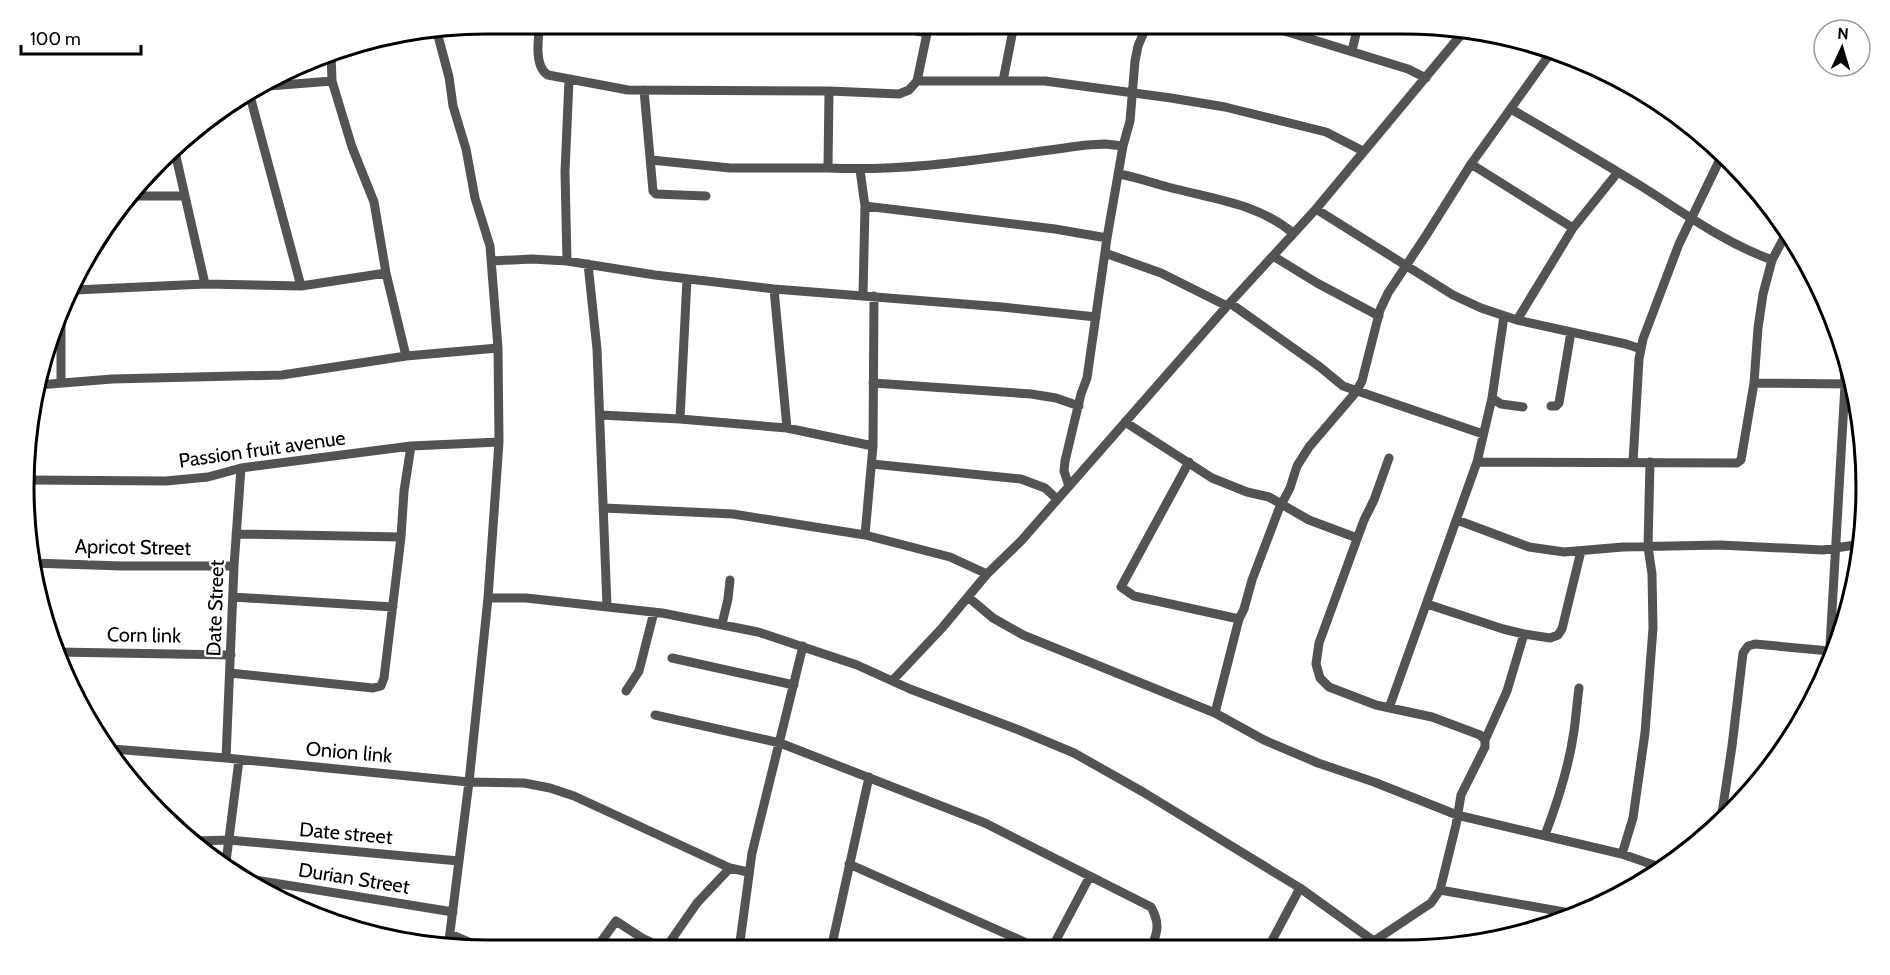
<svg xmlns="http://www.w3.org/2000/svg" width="1890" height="975" viewBox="0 0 1890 975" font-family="Cabin,sans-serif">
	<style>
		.grass { fill: #dadada }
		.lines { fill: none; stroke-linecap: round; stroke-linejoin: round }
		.minor { stroke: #535353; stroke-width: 9 }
		.labels { text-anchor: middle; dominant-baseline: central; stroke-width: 4.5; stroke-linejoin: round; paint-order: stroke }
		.street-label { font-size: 20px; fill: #000; stroke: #fff }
		.rim { fill: none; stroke: #000; stroke-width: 3 }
	</style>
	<rect width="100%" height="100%" fill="#fff"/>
	<path class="grass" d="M 938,24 L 974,25 L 973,36 L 936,36 Z"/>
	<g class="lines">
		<path class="minor" d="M 540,24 C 538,39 534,67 548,75 L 628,90 L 829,91 L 899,94 L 909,90 L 917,81 L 1045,81 L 1171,98 L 1225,107 L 1326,132 L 1363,151
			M 881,24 L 927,33
			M 1265,25 L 1408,69 L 1426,78
			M 437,32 L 449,77 L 453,106 L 466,149 L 475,198 L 490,246 L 498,348 L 499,442 L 488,598 L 469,782 L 448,948
			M 1352,51 L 1358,25
			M 331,53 L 332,81 L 352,147 L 374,202 L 386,273 L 406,356
			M 917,81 L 929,24
			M 1003,81 L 1014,25
			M 269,86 L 332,81
			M 644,90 L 653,191 L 656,194 L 706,196
			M 829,91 L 828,168 C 916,172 1000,156 1087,145 L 1105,144 L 1123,146
			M 250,96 L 301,286
			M 1511,109 C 1554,134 1598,160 1641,186 C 1684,213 1725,243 1772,260
			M 175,152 L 205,284
			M 651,160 L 730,168 L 828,168
			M 1471,164 L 1573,228
			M 860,170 L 865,206 L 863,295
			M 1119,174 C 1137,177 1152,183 1168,187 C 1213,199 1257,203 1293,233
			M 134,196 L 185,196
			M 865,206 L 1055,229 L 1107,238
			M 1316,209 L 1453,295 L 1481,308 L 1517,320 L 1626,344 L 1641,349
			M 1105,253 L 1161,273 L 1227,306
			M 1273,256 L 1317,283 L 1379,316
			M 492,261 L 532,259 L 567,261 L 655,275 L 774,289 L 1002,307 L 1096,317
			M 567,261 L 565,172 L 569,80
			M 588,264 L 597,349 L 607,606
			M 774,289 L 787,428
			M 75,290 L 205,284 L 301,286 L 386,273
			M 1230,303 L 1320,367 L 1343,386 L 1483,434
			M 61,320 L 61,383
			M 1517,320 L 1573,228 L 1618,172
			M 873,383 L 1031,394 L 1056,398 L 1079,406
			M 1754,383 L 1852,384
			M 38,385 L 112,379 L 282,375 L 406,356 L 498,348
			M 1492,398 L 1501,404 L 1523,407
			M 1551,406 L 1556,406 L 1559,403 L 1571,332
			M 600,415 L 680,419 L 787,428 L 873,446
			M 680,419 L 687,279
			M 1125,422 L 1212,478 L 1247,492 L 1269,497 L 1309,520 L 1357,538
			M 1389,458 L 1374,500 L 1364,520 L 1319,643 L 1316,664 L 1320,678 L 1329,687 L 1376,705 L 1432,717 L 1480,735 L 1485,740
			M 1189,462 L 1121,587 L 1134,596 L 1239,619
			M 1477,462 L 1737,463 L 1741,460 L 1754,383 L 1758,328 L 1763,294 L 1772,260 L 1787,232
			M 1633,462 L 1639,359 L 1643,339 L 1679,244 L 1722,155
			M 872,464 L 1021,479 L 1045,488 L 1057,499
			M 241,468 L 234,566 L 226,758 L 469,782 L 524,783 L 550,788 L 574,796 L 730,868 L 748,872
			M 29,480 L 166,481 L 208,477 L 241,468 L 411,446 L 499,442
			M 1069,486 L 1064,471 L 1065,461 L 1081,394 L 1087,378 L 1107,238 L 1123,146 L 1130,121 L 1135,61 L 1138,46 L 1147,25
			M 604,508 L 733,514 L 865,535 L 950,557 L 987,574
			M 1457,520 L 1529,547 L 1564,552 L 1623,547 L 1720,545 L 1823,550 L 1861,544
			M 236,534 L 401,537
			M 865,535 L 873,446 L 874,296
			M 32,563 L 122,566 L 234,566
			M 233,597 L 393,607
			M 968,597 L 993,618 L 1023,635 L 1215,713 L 1264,740 L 1318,763 L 1374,782 L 1457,815 L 1622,854 L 1665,869
			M 488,598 L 526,598 L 662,613 L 758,632 L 857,665 L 910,689 L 1019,730 L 1074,753 L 1143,792 L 1300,888 L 1382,947
			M 1427,604 L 1503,629 L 1524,634 L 1550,638 L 1558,635 L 1562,629 L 1581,551
			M 722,624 L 728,599 L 730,580
			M 57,652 L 231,655
			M 672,658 L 794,685
			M 1829,663 L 1845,385 L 1843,346
			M 230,673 L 373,688 L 381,686 L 384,678 L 401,537 L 404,491 L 411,446
			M 893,680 L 942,628 L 987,574 L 1021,541 L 1227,306 L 1316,209 L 1465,30
			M 626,691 L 639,671 L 654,612
			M 1389,708 L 1477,462 L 1492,398 L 1504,316
			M 1215,713 L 1239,619 L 1244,609 L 1252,580 L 1279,509 L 1290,488 L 1297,466 L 1309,447 L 1356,392 L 1362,381 L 1380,310 L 1388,293 L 1427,234 L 1471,164 L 1552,51
			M 655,715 L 780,743 L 985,823 L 1151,907 C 1160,923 1158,932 1151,948
			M 112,749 L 226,758
			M 1721,820 L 1732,746 L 1743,653 L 1748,646 L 1755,644 L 1830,651
			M 1545,835 C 1558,801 1569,766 1574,731 C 1576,717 1577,702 1579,688
			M 196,841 L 229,840 L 459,861
			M 1622,854 L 1633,818 L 1645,733 L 1653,628 L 1652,574 L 1648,547 L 1650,462
			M 226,862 L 239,760
			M 849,864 L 1038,948
			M 249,879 L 453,912
			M 1440,890 L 1581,915
			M 450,934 L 487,950
			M 1374,941 L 1431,903 L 1440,890 L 1456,825 L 1461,795 L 1485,747 L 1485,740 L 1507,691 L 1524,634
			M 1050,948 L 1054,944 L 1090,876
			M 1268,948 L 1300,888
			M 665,949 L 697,903 L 730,868
			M 739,949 L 752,853 L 803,646
			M 831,949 L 869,777
			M 595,950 L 616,921 L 642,938 L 665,949"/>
	</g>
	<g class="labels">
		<g class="street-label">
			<text transform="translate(262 449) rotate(-8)">Passion fruit avenue</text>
			<text transform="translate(133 547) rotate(1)">Apricot Street</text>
			<text transform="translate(215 608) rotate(-88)">Date Street</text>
			<text transform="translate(144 635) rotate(1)">Corn link</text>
			<text transform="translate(349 752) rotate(5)">Onion link</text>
			<text transform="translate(346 833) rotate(5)">Date street</text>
			<text transform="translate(354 878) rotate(9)">Durian Street</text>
		</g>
	</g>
	<path d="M0 0H1890V975H0ZM487 34H1403A453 453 0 0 1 1856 487V487A453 453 0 0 1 1403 940H487A453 453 0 0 1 34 487V487A453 453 0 0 1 487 34Z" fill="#fff" fill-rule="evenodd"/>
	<path class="rim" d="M487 34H1403A453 453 0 0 1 1856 487V487A453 453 0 0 1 1403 940H487A453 453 0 0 1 34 487V487A453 453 0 0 1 487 34Z"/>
	<g transform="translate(1842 48) rotate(4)"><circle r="28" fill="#ffffff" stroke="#999999" stroke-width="1.5"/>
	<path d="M0-4.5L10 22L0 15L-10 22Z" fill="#000000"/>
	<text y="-9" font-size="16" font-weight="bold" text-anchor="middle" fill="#000000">N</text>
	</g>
	<path d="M21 45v9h120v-9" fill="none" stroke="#000000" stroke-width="3"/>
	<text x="30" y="45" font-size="18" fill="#000000" stroke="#ffffff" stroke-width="4.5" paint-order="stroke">100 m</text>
</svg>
